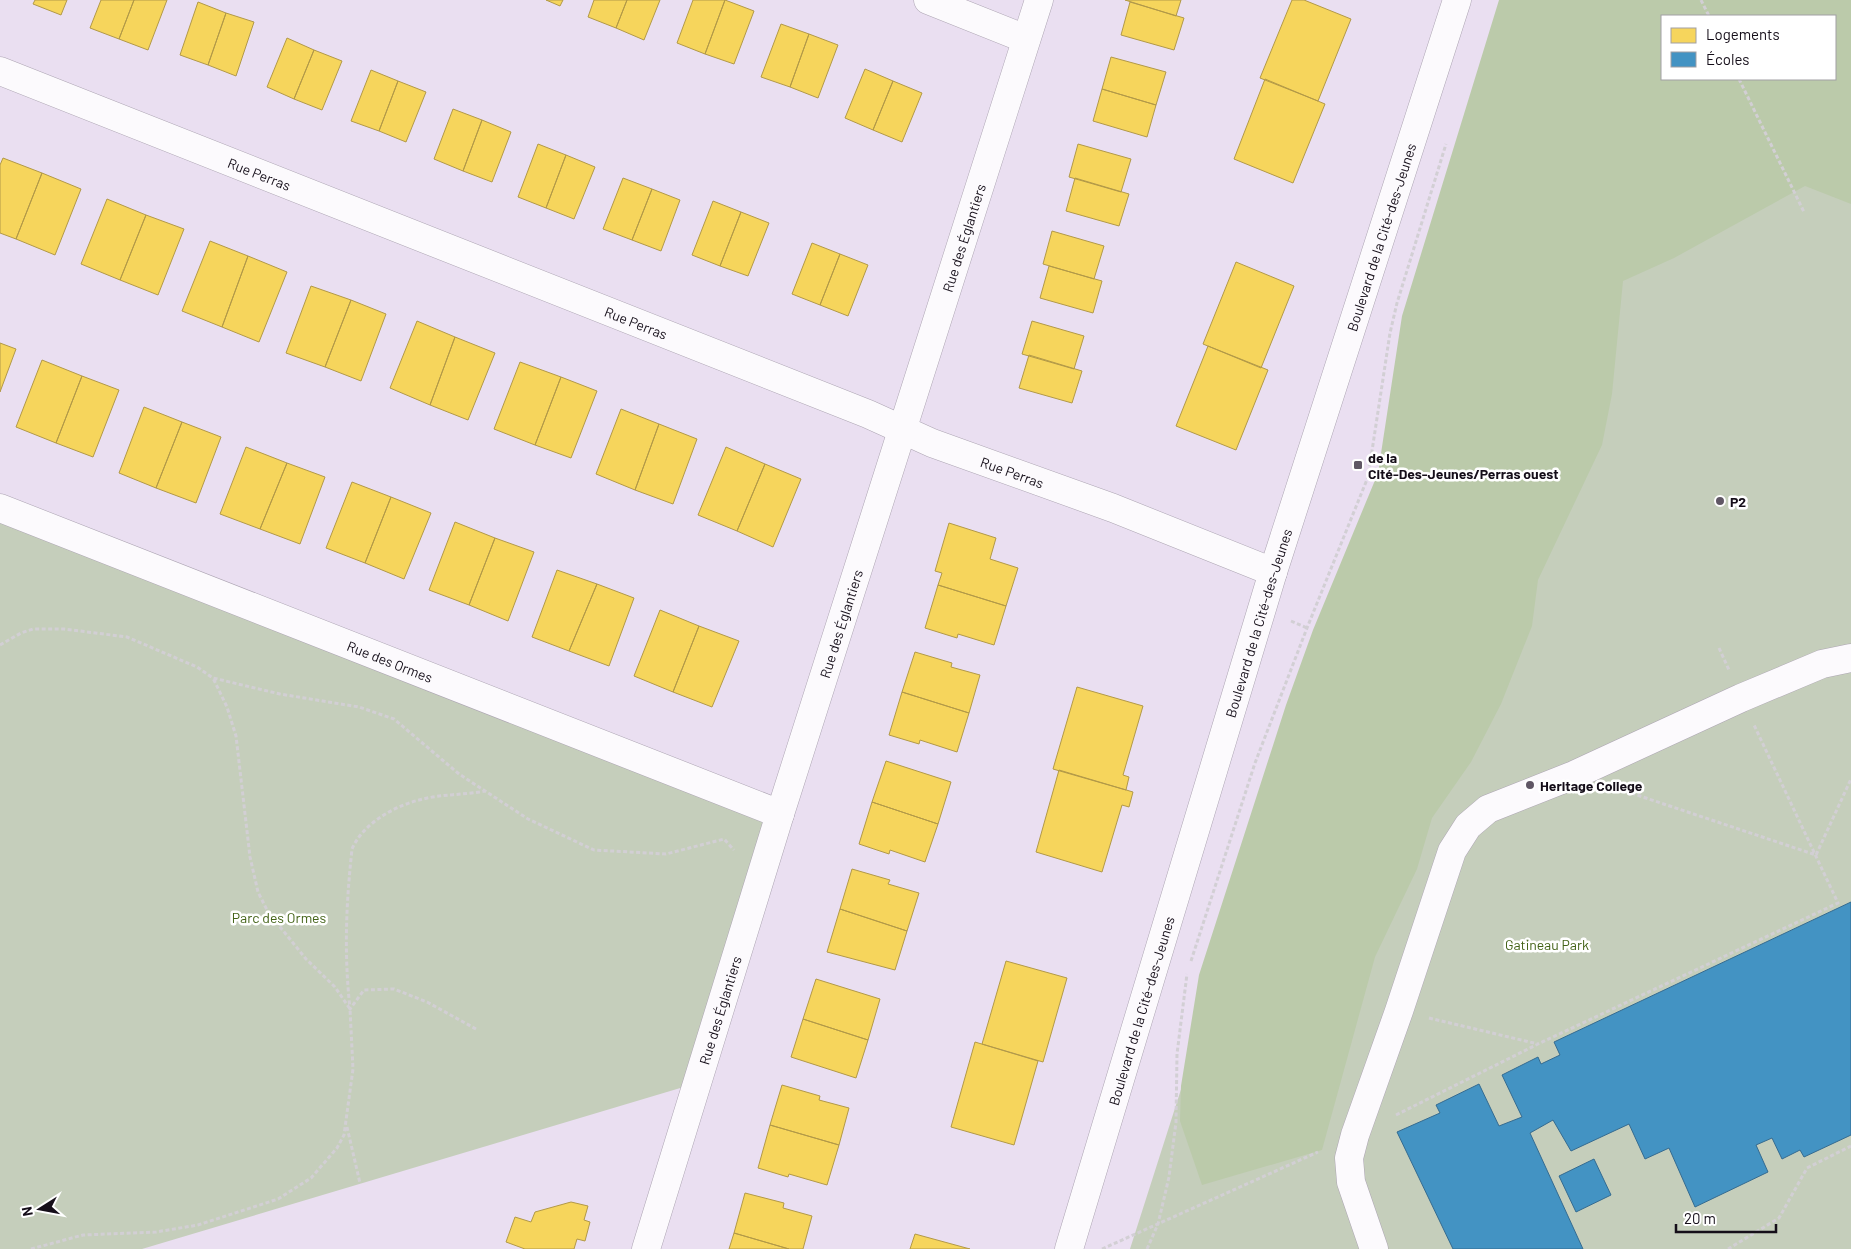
<svg xmlns="http://www.w3.org/2000/svg" width="1851" height="1249" viewBox="0 0 1851 1249" font-family="Barlow,sans-serif">
	<style>
		.green { fill: #c5cebb; fill-rule: evenodd }
		.forest { fill: #bbcaaa; fill-rule: evenodd }
		.homes { fill: #f6d55c; stroke: #b29948 }
		.schools { fill: #4393c3; stroke: #356b90 }
		.lines { fill: none; stroke-linecap: round; stroke-linejoin: round }
		.minor-casing { stroke: #ada5b3; stroke-width: 29 }
		.path { stroke: #d2cfd4; stroke-width: 3; stroke-dasharray: 4 2.5; stroke-linecap: butt }
		.minor { stroke: #fcfafd; stroke-width: 28 }
		.poi-dot { fill: #605765; stroke: #fff; stroke-width: 2 }
		.labels { text-anchor: middle; dominant-baseline: central; stroke-width: 5; stroke-linejoin: round; paint-order: stroke }
		.street-label { font-size: 14px; fill: #150e19; stroke: #fff }
		.poi-label { font-size: 14px; font-weight: bold; fill: #150e19; stroke: #fff; text-anchor: start }
		.park-label { font-size: 14px; fill: #426216; stroke: #fff }
	</style>
	<rect width="100%" height="100%" fill="#eadff1"/>
	<path class="green" d="M 1513,0 L 1851,0 L 1851,1249 L 1130,1249 L 1378,473 ZM 1662,16 L 1835,16 L 1835,79 L 1662,79 Z
		M 0,508 L 780,814 L 697,1083 L 142,1249 L 0,1249 Z"/>
	<path class="forest" d="M 1499,0 L 1851,0 L 1851,204 L 1805,186 L 1674,258 L 1623,281 L 1612,394 L 1602,445 L 1538,580 L 1532,626 L 1501,704 L 1471,762 L 1432,818 L 1417,869 L 1375,957 L 1322,1150 L 1202,1185 L 1180,1121 L 1181,1086 L 1199,975 L 1286,705 L 1313,630 L 1378,473 L 1402,316 ZM 1662,16 L 1835,16 L 1835,79 L 1662,79 Z"/>
	<path class="homes" d="M 35,0 L 67,0 L 61,15 L 33,4 Z
		M 101,0 L 134,0 L 119,39 L 90,28 Z
		M 134,0 L 167,0 L 148,50 L 119,39 Z
		M 546,0 L 563,0 L 560,6 Z
		M 594,0 L 627,0 L 616,28 L 588,17 Z
		M 627,0 L 660,0 L 644,40 L 616,28 Z
		M 693,0 L 725,0 L 705,54 L 677,43 Z
		M 725,0 L 754,11 L 734,64 L 705,54 Z
		M 1125,0 L 1181,0 L 1176,16 Z
		M 1292,0 L 1304,0 L 1351,19 L 1318,101 L 1260,78 Z
		M 198,2 L 226,13 L 208,65 L 180,55 Z
		M 1130,2 L 1184,18 L 1174,50 L 1121,35 Z
		M 226,13 L 254,22 L 236,76 L 208,65 Z
		M 781,24 L 809,34 L 790,87 L 761,77 Z
		M 809,34 L 838,45 L 818,98 L 790,87 Z
		M 287,38 L 314,50 L 294,99 L 267,87 Z
		M 314,50 L 342,61 L 322,110 L 294,99 Z
		M 1111,57 L 1166,72 L 1156,105 L 1102,89 Z
		M 865,69 L 893,81 L 873,130 L 845,118 Z
		M 371,70 L 398,81 L 379,131 L 351,121 Z
		M 1265,79 L 1325,104 L 1293,183 L 1234,159 Z
		M 398,81 L 426,92 L 406,142 L 379,131 Z
		M 893,81 L 922,93 L 902,142 L 873,130 Z
		M 1102,89 L 1156,105 L 1147,137 L 1093,121 Z
		M 453,109 L 482,120 L 463,171 L 434,159 Z
		M 482,120 L 511,132 L 492,182 L 463,171 Z
		M 538,144 L 566,155 L 546,208 L 518,197 Z
		M 1078,144 L 1131,159 L 1121,192 L 1069,177 Z
		M 566,155 L 595,167 L 574,219 L 546,208 Z
		M 3,158 L 42,173 L 16,239 L 0,233 L 0,165 Z
		M 42,173 L 81,189 L 55,255 L 16,239 Z
		M 623,178 L 652,189 L 632,240 L 603,229 Z
		M 1075,178 L 1129,194 L 1119,226 L 1066,211 Z
		M 652,189 L 680,200 L 661,251 L 632,240 Z
		M 107,199 L 146,215 L 120,280 L 81,264 Z
		M 713,201 L 741,212 L 720,266 L 692,255 Z
		M 741,212 L 769,223 L 748,276 L 720,266 Z
		M 146,215 L 184,229 L 158,295 L 120,280 Z
		M 1052,231 L 1104,246 L 1094,279 L 1043,264 Z
		M 210,241 L 248,256 L 222,327 L 182,311 Z
		M 812,243 L 840,254 L 820,305 L 792,294 Z
		M 840,254 L 868,265 L 848,316 L 820,305 Z
		M 248,256 L 287,272 L 259,342 L 222,327 Z
		M 1236,262 L 1294,286 L 1261,368 L 1203,344 Z
		M 1049,266 L 1102,281 L 1093,313 L 1040,298 Z
		M 311,286 L 351,300 L 325,367 L 286,353 Z
		M 351,300 L 386,314 L 361,381 L 325,367 Z
		M 417,321 L 455,337 L 430,405 L 390,388 Z
		M 1032,321 L 1084,336 L 1074,369 L 1022,354 Z
		M 455,337 L 495,353 L 468,420 L 430,405 Z
		M 0,343 L 16,349 L 0,392 Z
		M 1208,346 L 1268,370 L 1236,450 L 1176,426 Z
		M 1029,355 L 1082,371 L 1072,403 L 1019,388 Z
		M 42,360 L 82,376 L 56,443 L 16,427 Z
		M 520,362 L 561,377 L 535,445 L 494,429 Z
		M 82,376 L 119,390 L 93,457 L 56,443 Z
		M 561,377 L 597,391 L 571,458 L 535,445 Z
		M 144,407 L 182,422 L 156,488 L 119,473 Z
		M 621,409 L 659,424 L 635,490 L 596,474 Z
		M 182,422 L 221,437 L 196,503 L 156,488 Z
		M 659,424 L 697,439 L 673,504 L 635,490 Z
		M 246,447 L 287,463 L 260,529 L 220,514 Z
		M 726,447 L 765,464 L 737,531 L 698,515 Z
		M 287,463 L 325,477 L 300,544 L 260,529 Z
		M 765,464 L 801,479 L 773,547 L 737,531 Z
		M 352,482 L 391,497 L 365,563 L 326,548 Z
		M 391,497 L 431,513 L 404,579 L 365,563 Z
		M 455,522 L 495,538 L 469,605 L 429,590 Z
		M 949,523 L 996,538 L 990,559 L 1018,568 L 1006,606 L 938,585 L 942,573 L 935,571 Z
		M 495,538 L 534,552 L 508,621 L 469,605 Z
		M 557,570 L 597,584 L 569,651 L 532,637 Z
		M 597,584 L 634,598 L 609,666 L 569,651 Z
		M 938,585 L 1006,606 L 994,645 L 958,634 L 957,638 L 925,628 Z
		M 660,610 L 699,626 L 673,692 L 634,676 Z
		M 699,626 L 739,641 L 712,707 L 673,692 Z
		M 915,652 L 952,663 L 951,667 L 980,675 L 969,713 L 902,692 Z
		M 1077,687 L 1143,706 L 1123,775 L 1129,777 L 1126,790 L 1053,769 Z
		M 902,692 L 969,713 L 957,752 L 920,740 L 919,744 L 889,735 Z
		M 886,761 L 951,782 L 938,824 L 872,802 Z
		M 1059,770 L 1133,792 L 1129,807 L 1122,805 L 1102,872 L 1036,852 Z
		M 872,802 L 938,824 L 925,862 L 890,850 L 889,854 L 859,844 Z
		M 852,869 L 890,880 L 888,884 L 919,893 L 907,931 L 840,909 Z
		M 840,909 L 907,931 L 895,970 L 827,952 Z
		M 1006,961 L 1067,978 L 1043,1062 L 982,1044 Z
		M 816,979 L 880,999 L 868,1040 L 803,1019 Z
		M 803,1019 L 868,1040 L 856,1078 L 791,1057 Z
		M 975,1042 L 1038,1061 L 1014,1145 L 951,1127 Z
		M 782,1085 L 820,1096 L 819,1100 L 849,1108 L 839,1145 L 770,1125 Z
		M 770,1125 L 839,1145 L 827,1185 L 789,1174 L 788,1177 L 758,1168 Z
		M 745,1193 L 784,1203 L 783,1208 L 812,1216 L 803,1249 L 789,1249 L 734,1233 Z
		M 571,1202 L 588,1206 L 584,1220 L 590,1222 L 585,1241 L 577,1239 L 574,1249 L 525,1249 L 506,1242 L 515,1217 L 531,1222 L 535,1212 Z
		M 734,1233 L 789,1249 L 729,1249 Z
		M 915,1234 L 970,1249 L 910,1249 Z"/>
	<path class="schools" d="M 1851,902 L 1851,1135 L 1804,1157 L 1800,1150 L 1782,1159 L 1772,1138 L 1756,1145 L 1768,1172 L 1695,1207 L 1669,1148 L 1645,1159 L 1629,1124 L 1571,1151 L 1553,1120 L 1530,1133 L 1583,1249 L 1453,1249 L 1397,1132 L 1440,1113 L 1436,1105 L 1479,1084 L 1499,1126 L 1522,1117 L 1502,1075 L 1538,1057 L 1541,1064 L 1560,1055 L 1554,1042 Z
		M 1594,1159 L 1611,1195 L 1576,1212 L 1559,1176 Z"/>
	<g class="lines">
		<defs>
			<g id="minor">
				<path d="M 928,0 L 1026,39"/>
				<path id="s1" d="M 0,71 L 868,414 L 932,443 L 1113,508 L 1273,572"/>
				<path id="s2" d="M 0,508 L 780,814"/>
				<path id="s3" d="M 646,1249 L 780,814 L 1039,0"/>
				<path id="s4" d="M 1069,1249 L 1273,572 L 1457,0"/>
				<path d="M 1374,1249 L 1351,1182 L 1349,1158 L 1355,1135 L 1399,1011 L 1452,851 L 1468,826 L 1488,809 L 1574,775 L 1741,698 L 1822,664 L 1851,658"/>
			</g>
		</defs>
		<use href="#minor" class="minor-casing"/>
		<path class="path" d="M 1701,0 L 1709,16
			M 1739,79 L 1804,212
			M 1291,621 L 1307,628
			M 0,645 L 21,633 L 33,629 L 64,629 L 127,637 L 197,667 L 213,678 L 280,694 L 359,707 L 394,719 L 459,774 L 528,819 L 594,850 L 666,854 L 724,839 L 734,850
			M 1719,648 L 1729,670
			M 1619,789 L 1816,855 L 1851,779
			M 1191,961 L 1255,763 L 1307,628 L 1368,477 L 1390,333 L 1397,303 L 1446,144
			M 1429,1018 L 1538,1044
			M 476,1029 L 427,1002 L 394,989 L 364,990 L 350,1009 C 344,953 346,905 352,849 C 363,823 396,805 423,799 C 443,794 465,795 485,791
			M 1396,1115 L 1538,1044 L 1838,903 L 1754,725
			M 347,1127 L 360,1183
			M 31,1249 L 83,1235 L 156,1232 L 198,1225 L 278,1199 L 311,1178 L 337,1148 L 344,1135 L 353,1069 L 350,1009 L 335,987 L 306,959 L 268,912 L 258,892 L 250,857 L 236,736 L 227,707 L 213,678
			M 1102,1249 L 1318,1152
			M 1147,1249 L 1158,1224 L 1169,1177 L 1176,1122 L 1177,1054 L 1187,974
			M 1728,1249 L 1779,1218 L 1807,1168 L 1851,1146"/>
		<use href="#minor" class="minor"/>
	</g>
	<g class="poi-dot">
		<rect x="1353" y="460" width="10" height="10" rx="2.5"/>
		<circle cx="1720" cy="501" r="5"/>
		<circle cx="1530" cy="785" r="5"/>
	</g>
	<g class="labels">
		<g class="street-label">
			<text stroke="none"><textPath href="#s1" startOffset="279">Rue Perras</textPath></text>
			<text stroke="none"><textPath href="#s4" startOffset="1059">Boulevard de la Cité-des-Jeunes</textPath></text>
			<text stroke="none"><textPath href="#s3" startOffset="1060">Rue des Églantiers</textPath></text>
			<text stroke="none"><textPath href="#s1" startOffset="684">Rue Perras</textPath></text>
			<text stroke="none"><textPath href="#s1" startOffset="1089">Rue Perras</textPath></text>
			<text stroke="none"><textPath href="#s4" startOffset="654">Boulevard de la Cité-des-Jeunes</textPath></text>
			<text stroke="none"><textPath href="#s3" startOffset="655">Rue des Églantiers</textPath></text>
			<text stroke="none"><textPath href="#s2" startOffset="419">Rue des Ormes</textPath></text>
			<text stroke="none"><textPath href="#s3" startOffset="250">Rue des Églantiers</textPath></text>
			<text stroke="none"><textPath href="#s4" startOffset="249">Boulevard de la Cité-des-Jeunes</textPath></text>
		</g>
		<g class="poi-label">
			<text x="1368" y="457">de la<tspan x="1368" dy="16">Cité-Des-Jeunes/Perras ouest</tspan></text>
			<text x="1730" y="501">P2</text>
			<text x="1540" y="785">Heritage College</text>
		</g>
		<g class="park-label">
			<text x="279" y="917">Parc des Ormes</text>
			<text x="1547" y="944">Gatineau Park</text>
		</g>
	</g>
	<rect x="1661" y="15" width="175" height="65" fill="#ffffff" stroke="#a19fa3"/>
	<rect x="1671" y="28" width="25" height="15" fill="#f6d55c" stroke="#a19fa3"/>
	<text x="1706" y="40" font-size="15" fill="#150e19">Logements</text>
	<rect x="1671" y="52" width="25" height="15" fill="#4393c3" stroke="#a19fa3"/>
	<text x="1706" y="65" font-size="15" fill="#150e19">Écoles</text>
	<g transform="translate(40 1209) rotate(259)" stroke="#ffffff" stroke-width="4" paint-order="stroke">
	<path d="M0-4L9 19L0 12L-9 19Z" fill="#150e19"/>
	<text y="-8" font-size="14" font-weight="bold" text-anchor="middle" fill="#150e19">N</text>
	</g>
	<path d="M1676 1224v8h100v-8" fill="none" stroke="#150e19" stroke-width="2.5"/>
	<text x="1684" y="1224" font-size="15" fill="#150e19" stroke="#ffffff" stroke-width="4" paint-order="stroke">20 m</text>
</svg>
